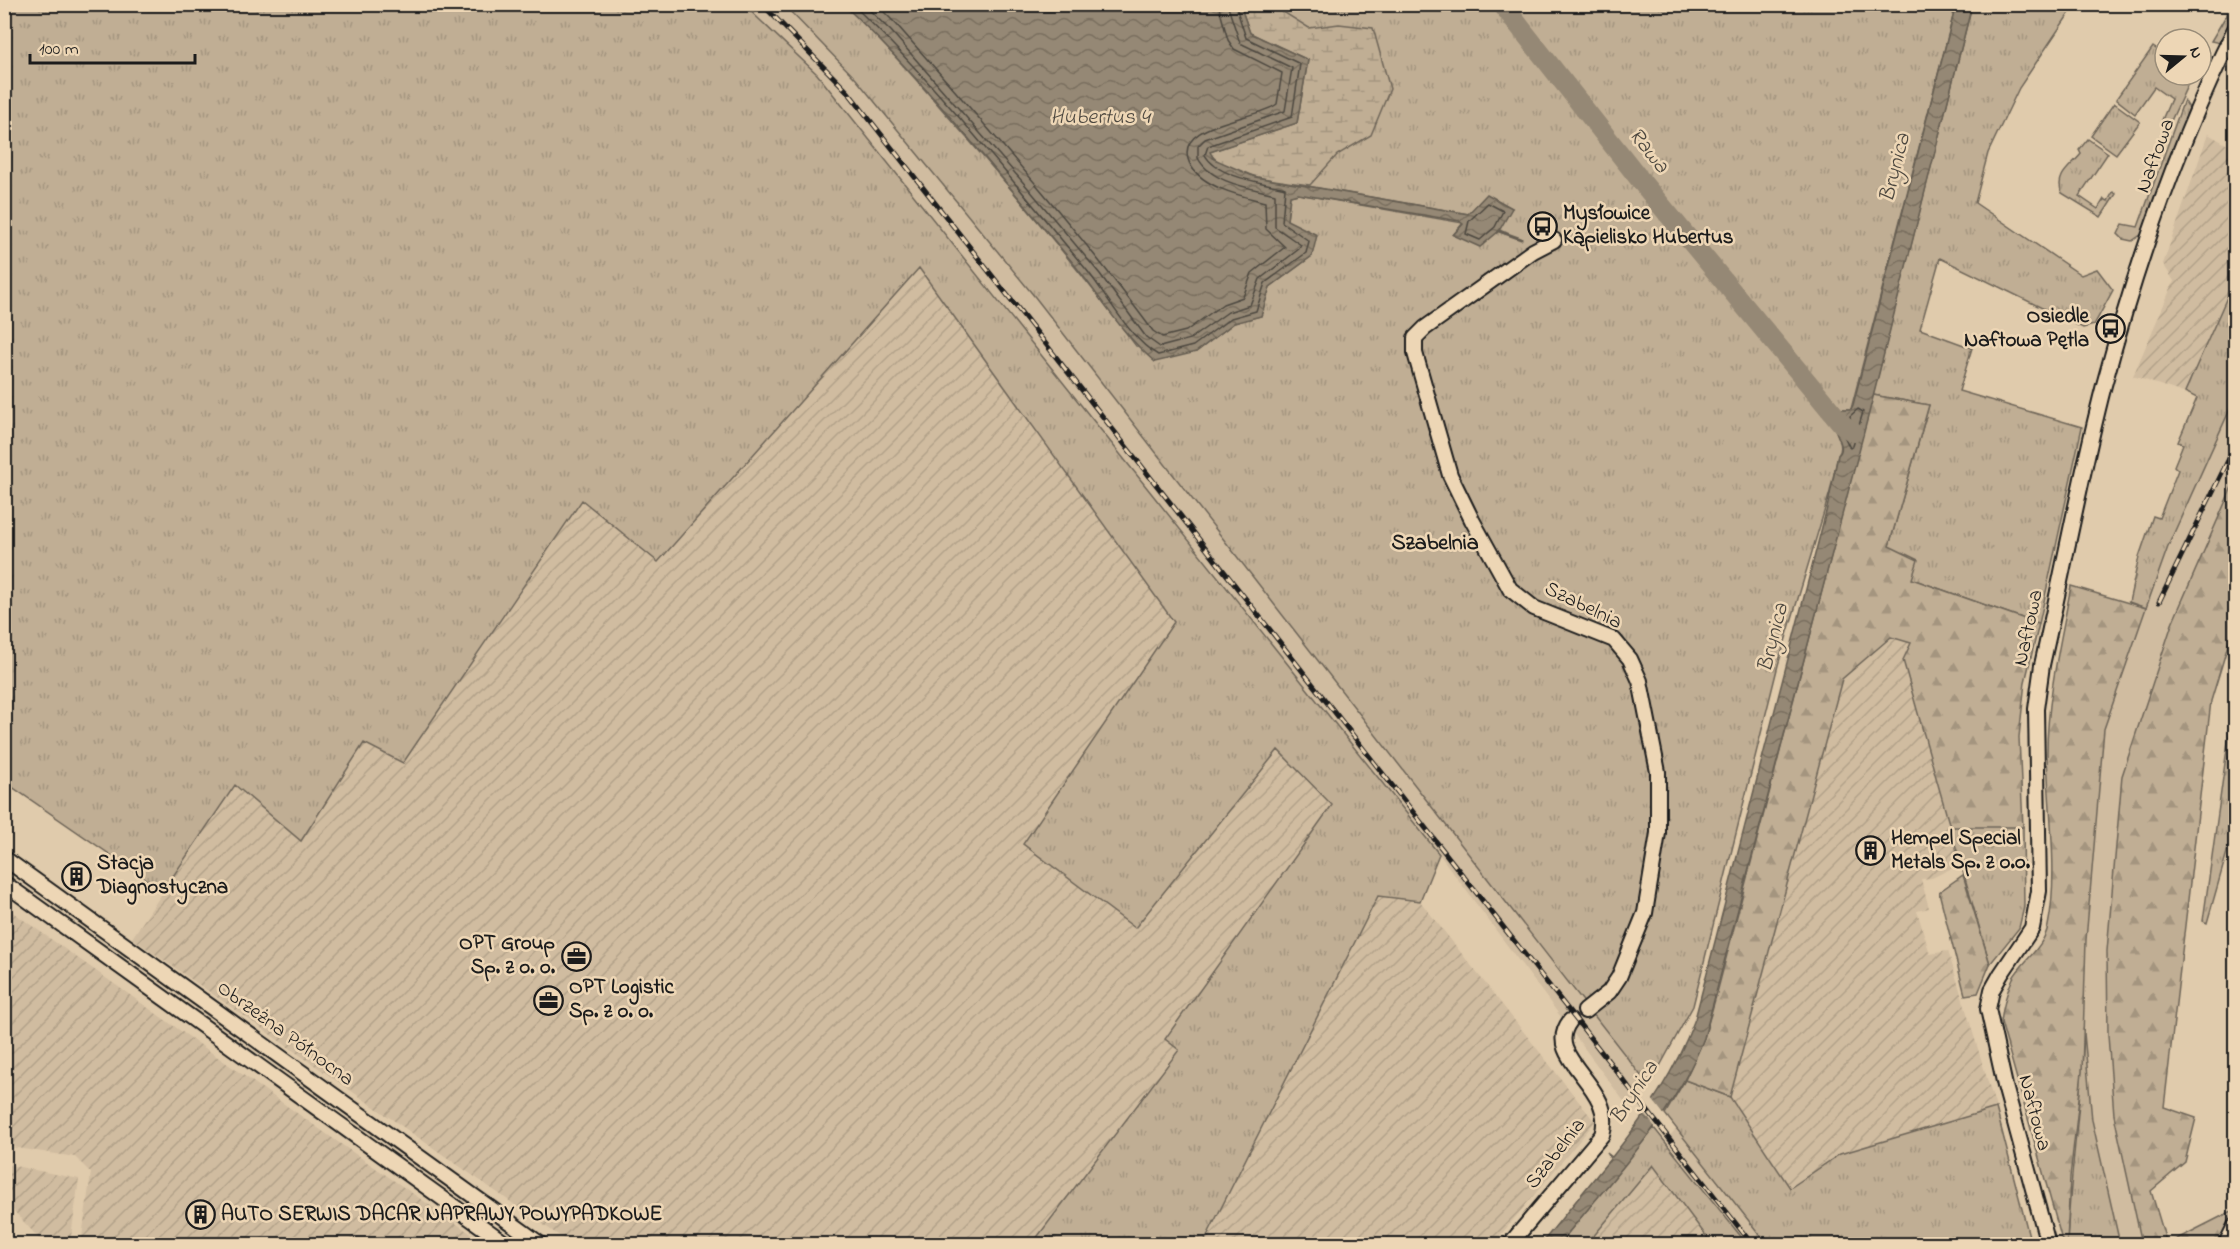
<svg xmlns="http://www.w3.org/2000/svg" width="2240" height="1249" viewBox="0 0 2240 1249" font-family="'Indie Flower',sans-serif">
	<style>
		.built { fill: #d0bca0 }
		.industrial { fill: url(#industrial-furrows) }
		.grass { fill: url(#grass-tufts); stroke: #6e6558; stroke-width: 1.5 }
		.forest { fill: url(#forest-firs); stroke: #6e6558; stroke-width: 1.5 }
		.wetland { fill: url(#wetland-marsh); stroke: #6e6558; stroke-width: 1.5 }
		.water { fill: url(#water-waves); stroke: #655d51; stroke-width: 1.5 }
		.pier { fill: #e0cbac }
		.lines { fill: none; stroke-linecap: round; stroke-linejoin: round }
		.shore { stroke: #4c473f; stroke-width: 1.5 }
		.stream { stroke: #655d51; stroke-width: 3 }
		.river { stroke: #958874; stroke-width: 20 }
		.minor-casing { stroke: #1c1c1c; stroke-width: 18 }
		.minor { stroke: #edd6b5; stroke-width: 14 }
		.rail-casing { stroke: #1c1c1c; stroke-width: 5 }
		.rail { stroke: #edd6b5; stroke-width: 3; stroke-dasharray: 9; stroke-linecap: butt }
		.labels { text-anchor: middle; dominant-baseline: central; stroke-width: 5; stroke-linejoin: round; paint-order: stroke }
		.street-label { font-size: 21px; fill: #1c1c1c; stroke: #edd6b5 }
		.poi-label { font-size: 21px; font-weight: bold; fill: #1c1c1c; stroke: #edd6b5; text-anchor: start }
		.water-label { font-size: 22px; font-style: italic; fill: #4c473f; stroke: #edd6b5 }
		.neighbourhood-label { font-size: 22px; font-weight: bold; fill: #1c1c1c; stroke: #edd6b5 }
	</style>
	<defs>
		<pattern id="industrial-furrows" width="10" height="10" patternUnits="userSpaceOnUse" patternTransform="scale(1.5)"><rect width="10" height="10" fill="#d0bca0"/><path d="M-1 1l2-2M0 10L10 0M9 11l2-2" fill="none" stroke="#b2a189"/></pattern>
		<pattern id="grass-tufts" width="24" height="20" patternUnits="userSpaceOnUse" patternTransform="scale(1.5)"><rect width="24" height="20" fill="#c0ae94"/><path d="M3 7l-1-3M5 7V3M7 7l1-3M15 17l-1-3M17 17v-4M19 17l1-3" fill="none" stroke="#a4957f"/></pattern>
		<pattern id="forest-firs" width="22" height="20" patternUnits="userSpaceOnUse" patternTransform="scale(1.5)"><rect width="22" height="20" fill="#c0ae94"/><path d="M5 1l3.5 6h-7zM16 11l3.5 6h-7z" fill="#a4957f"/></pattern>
		<pattern id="wetland-marsh" width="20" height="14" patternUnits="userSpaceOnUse" patternTransform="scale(1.5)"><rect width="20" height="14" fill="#c0ae94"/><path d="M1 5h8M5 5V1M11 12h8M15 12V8" fill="none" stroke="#a4957f"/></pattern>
		<pattern id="water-waves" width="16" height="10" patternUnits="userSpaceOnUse" patternTransform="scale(1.5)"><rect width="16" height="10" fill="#958874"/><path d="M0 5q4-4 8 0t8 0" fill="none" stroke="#796e5e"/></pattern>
	</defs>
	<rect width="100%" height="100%" fill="#e0cbac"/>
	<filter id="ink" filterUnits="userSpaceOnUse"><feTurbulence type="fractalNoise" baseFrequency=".0167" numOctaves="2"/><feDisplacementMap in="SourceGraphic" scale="12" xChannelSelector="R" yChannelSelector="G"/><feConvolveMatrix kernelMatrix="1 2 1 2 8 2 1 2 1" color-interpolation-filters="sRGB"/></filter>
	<g filter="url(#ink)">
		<path class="built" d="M 744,5 L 784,5 L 856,79 L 1035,297 L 1649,1086 L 1644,1087 L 1633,1100 L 1626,1104 L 1439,854 L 817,74 Z
			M 2235,398 L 2235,480 L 2228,494 L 2122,776 L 2107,951 L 2108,1035 L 2114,1115 L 2142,1244 L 2120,1244 L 2092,1120 L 2084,1034 L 2086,940 L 2104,729 L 2169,544 Z
			M 1676,1129 L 1767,1244 L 1747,1244 L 1666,1140 Z"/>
		<path class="industrial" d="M 2208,134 L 2235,149 L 2235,303 L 2198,398 L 2133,376 L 2174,281 L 2163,264 Z
			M 919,268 L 1174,622 L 1024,844 L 1135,928 L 1278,750 L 1332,805 L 1165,1039 L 1179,1050 L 1032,1244 L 571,1244 L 132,938 L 235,785 L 365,743 L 403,763 L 582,500 L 658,561 Z
			M 1891,637 L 1912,643 L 1903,660 L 1960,864 L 1932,878 L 1921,879 L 1929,908 L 1917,911 L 1930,954 L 1948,951 L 1996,1108 L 1840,1154 L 1790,1188 L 1730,1097 L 1842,679 Z
			M 1378,896 L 1420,901 L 1595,1122 L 1493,1244 L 1203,1244 Z
			M 4,906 L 335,1140 L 486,1244 L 81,1244 L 91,1173 L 75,1157 L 5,1146 Z
			M 5,1164 L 79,1179 L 70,1244 L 44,1244 L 13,1210 L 5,1191 Z
			M 1653,1165 L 1712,1244 L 1587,1244 Z"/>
		<path class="grass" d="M 4,5 L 744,5 L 817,74 L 1439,854 L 1420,901 L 1378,896 L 1203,1244 L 1032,1244 L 1179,1050 L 1165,1039 L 1332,805 L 1278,750 L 1135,928 L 1023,844 L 1174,622 L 919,268 L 658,562 L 582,500 L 403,763 L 364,743 L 301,841 L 235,785 L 163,891 L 5,782 Z
			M 784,5 L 844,5 C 888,46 927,92 967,138 C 1026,206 1083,274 1136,346 L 1196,352 L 1234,323 L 1261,316 L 1270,287 L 1312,256 L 1287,220 L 1290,196 L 1298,194 L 1463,223 L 1453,235 L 1512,208 L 1487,195 L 1469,214 L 1255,177 L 1297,123 L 1240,5 L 1500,5 L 1651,199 L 1816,398 C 1824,410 1849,444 1838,455 L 1830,492 L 1778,665 L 1693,1006 L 1649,1086 L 1035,297 L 856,79 Z
			M 1506,5 L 1956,5 L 1851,409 L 1841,409 L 1821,394 L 1655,194 Z
			M 1972,5 L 2075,5 L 2019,88 L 1988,153 L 1975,203 L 2081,275 L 2097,269 L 2113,290 L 2094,325 L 2083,328 L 1940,258 L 1920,329 L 1972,348 L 1959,391 L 2082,427 L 2039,624 L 1912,579 L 1889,546 L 1929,405 L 1873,395 Z
			M 2227,14 L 2229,26 L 2220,43 L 2211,41 Z
			M 2153,47 L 2165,55 L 2165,75 L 2192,75 L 2169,125 L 2162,120 L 2171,99 L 2154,87 L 2135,114 L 2116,99 Z
			M 2184,100 L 2189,108 L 2145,232 L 2132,241 L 2123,239 L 2118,234 L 2123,224 L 2138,227 Z
			M 2114,103 L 2140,122 L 2116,154 L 2091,136 Z
			M 2088,139 L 2108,153 L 2079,196 L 2098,209 L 2104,199 L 2108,201 L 2113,192 L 2116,194 L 2101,217 L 2062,193 C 2054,175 2072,166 2081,154 L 2079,150 Z
			M 2235,279 L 2235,398 L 2169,544 L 2146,608 L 2129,602 L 2139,557 L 2153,516 L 2159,518 L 2178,470 L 2174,466 L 2183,444 L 2178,442 L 2197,398 L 2185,392 Z
			M 2231,720 L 2236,720 L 2235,742 L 2233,742 L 2229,758 L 2235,760 L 2235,841 L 2231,841 L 2229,845 L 2207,923 L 2203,921 Z
			M 1965,825 L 2023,827 L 2024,907 L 2019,928 L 1990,964 L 1950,827 Z
			M 2084,1033 L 2092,1120 L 2120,1244 L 2067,1244 C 2070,1174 2081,1104 2084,1033 Z
			M 1685,1080 L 1730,1097 L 1790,1188 L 1840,1154 L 1996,1108 L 2031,1244 L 1767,1244 L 1665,1114 Z
			M 1654,1128 L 1747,1244 L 1712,1244 L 1653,1165 L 1587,1244 L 1559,1244 Z"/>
		<path class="forest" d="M 1873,395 L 1929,405 L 1889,546 L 1918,560 L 1912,579 L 2039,624 L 2025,682 L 2019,737 L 2023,827 L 1950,827 L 1903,660 L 1911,643 L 1891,637 L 1842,679 L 1730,1097 L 1685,1080 L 1704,1038 L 1718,989 Z
			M 2235,480 L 2235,622 L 2211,701 L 2164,1107 L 2196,1118 L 2185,1162 L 2151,1191 L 2167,1244 L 2142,1244 L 2114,1115 L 2108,1035 L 2107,951 L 2122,776 L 2172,624 Z
			M 2071,586 L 2146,608 L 2104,729 L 2086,940 L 2082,1072 L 2070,1177 L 2067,1244 L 2063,1244 L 2001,1022 C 2003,1006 2006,993 2013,978 C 2023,961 2044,947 2048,926 C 2059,874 2048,806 2047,753 C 2047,697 2061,641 2071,586 Z
			M 1963,875 L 1990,964 L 1978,993 L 1965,995 L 1939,892 Z
			M 2234,1210 L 2235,1244 L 2167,1244 Z"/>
		<path class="wetland" d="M 1240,5 L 1277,5 L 1280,10 L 1309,28 L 1339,24 L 1373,28 L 1390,89 L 1371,135 L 1337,155 L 1310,185 C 1282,181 1225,177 1209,152 L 1297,123 L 1308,60 L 1250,33 Z"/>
		<path class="water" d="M 844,5 L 1240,5 L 1250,33 L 1308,60 L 1297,123 L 1210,152 L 1214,159 L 1255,177 L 1468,214 L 1487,194 L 1512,208 L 1499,231 L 1480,247 L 1453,235 L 1463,224 L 1459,221 L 1298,194 L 1290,196 L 1287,220 L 1317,235 L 1312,256 L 1270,287 L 1261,316 L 1234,323 L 1196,352 L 1155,362 C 1120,333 1097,291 1068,257 C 996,171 925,82 844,5 Z
			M 1956,5 L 1972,5 L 1869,413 L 1704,1038 C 1673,1118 1612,1178 1559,1244 L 1541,1244 L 1610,1159 L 1608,1154 L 1612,1157 C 1647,1113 1675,1072 1695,1019 L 1828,504 L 1838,455 C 1846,449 1838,438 1835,429 L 1846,427 L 1841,409 L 1851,409 L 1853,405 Z"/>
		<path class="pier" d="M 1652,1099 L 1666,1117 L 1657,1129 L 1643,1112 Z"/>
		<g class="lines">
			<path class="shore" d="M 852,4 C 937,85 1010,178 1085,268 C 1107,294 1129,339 1158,355 L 1193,346 L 1231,318 L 1256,311 L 1265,283 L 1306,253 L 1309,241 L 1282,222 L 1285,188 C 1262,182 1218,178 1205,155 L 1208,146 L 1292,117 L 1300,64 L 1246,38 L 1235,4
				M 863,4 L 891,31 L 1028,188 L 1100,274 L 1146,337 L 1160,347 L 1190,339 L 1228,312 L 1250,305 L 1260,279 L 1299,249 L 1301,245 L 1275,227 L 1275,194 C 1250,188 1211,183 1198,158 L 1198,146 L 1205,139 L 1285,111 L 1292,68 L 1240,43 L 1227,4
				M 876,4 L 897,25 C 985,125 1074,224 1153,331 L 1162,337 L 1186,331 L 1223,304 L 1243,297 L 1252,273 L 1285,247 L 1266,229 L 1265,202 C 1242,196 1204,188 1191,166 C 1167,122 1258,120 1277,104 L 1282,73 L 1234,49 L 1228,40 L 1218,4
				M 1488,203 L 1503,211 L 1495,227 L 1480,240 L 1466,234 L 1469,221 Z
				M 1858,409 L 1863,412 L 1853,446 L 1850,448 L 1844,436 L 1852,428 L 1850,416 Z"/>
			<path class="stream" d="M 1659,212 L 1663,208
				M 1499,231 L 1521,239"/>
			<path class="river" d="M 1502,4 L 1645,186 L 1842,424 L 1853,432"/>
			<defs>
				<path id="minor" d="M 1554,240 L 1533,251 L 1425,328 L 1415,338 L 1415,353 L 1450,475 L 1472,520 L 1510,589 L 1534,608 L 1614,640 L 1630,659 L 1640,681 L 1658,772 L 1658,833 L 1645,913 L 1619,977 L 1609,992 L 1585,1011
					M 4,858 L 540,1244
					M 4,883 L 506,1244
					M 1510,1244 L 1602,1135 C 1618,1086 1541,1059 1570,1021
					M 2048,1244 L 2005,1086 L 1988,1009 L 1992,990 L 2001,974 L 2032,928 L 2039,891 L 2036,709 L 2042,665 C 2063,572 2080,478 2104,385 C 2137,262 2178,141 2236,27
					M 2226,1244 L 2236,1224"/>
			</defs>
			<use href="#minor" class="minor-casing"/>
			<use href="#minor" class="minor"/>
			<defs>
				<path id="rail" d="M 762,4 L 848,92 L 1752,1244
					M 2159,602 L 2236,444"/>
			</defs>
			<use href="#rail" class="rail-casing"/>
			<use href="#rail" class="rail"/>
		</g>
	</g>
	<defs>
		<symbol id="bus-ring" viewBox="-11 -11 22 22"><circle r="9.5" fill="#edd6b5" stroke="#1c1c1c" stroke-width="1.5"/><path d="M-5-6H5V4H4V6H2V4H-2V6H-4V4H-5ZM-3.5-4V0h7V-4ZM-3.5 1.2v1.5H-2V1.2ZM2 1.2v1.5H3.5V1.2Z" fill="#1c1c1c"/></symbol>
		<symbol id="building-ring" viewBox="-11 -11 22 22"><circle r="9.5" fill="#edd6b5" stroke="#1c1c1c" stroke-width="1.5"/><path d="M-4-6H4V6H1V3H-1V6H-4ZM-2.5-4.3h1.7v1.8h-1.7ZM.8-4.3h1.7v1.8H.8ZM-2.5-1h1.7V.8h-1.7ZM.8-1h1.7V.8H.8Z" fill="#1c1c1c"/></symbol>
		<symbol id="office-ring" viewBox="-11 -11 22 22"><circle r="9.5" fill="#edd6b5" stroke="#1c1c1c" stroke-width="1.5"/><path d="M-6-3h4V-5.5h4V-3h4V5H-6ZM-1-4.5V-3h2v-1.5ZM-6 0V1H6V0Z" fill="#1c1c1c"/></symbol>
	</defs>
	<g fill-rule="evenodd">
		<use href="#bus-ring" x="1526" y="210" width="33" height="33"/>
		<use href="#bus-ring" x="2094" y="312" width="33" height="33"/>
		<use href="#building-ring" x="1854" y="834" width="33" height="33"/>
		<use href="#building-ring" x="60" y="860" width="33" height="33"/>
		<use href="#office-ring" x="560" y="940" width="33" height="33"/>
		<use href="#office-ring" x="532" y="984" width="33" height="33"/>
		<use href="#building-ring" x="184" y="1198" width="33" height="33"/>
	</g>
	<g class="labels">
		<g class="street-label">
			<text transform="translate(2156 156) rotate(-70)">Naftowa</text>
			<text transform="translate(1583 606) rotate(26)">Szabelnia</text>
			<text transform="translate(2029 628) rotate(-78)">Naftowa</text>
			<text transform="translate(285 1034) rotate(36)">Obrzeżna Północna</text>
			<text transform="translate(2034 1113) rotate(75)">Naftowa</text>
			<text transform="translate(1556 1154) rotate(-52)">Szabelnia</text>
		</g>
		<g class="poi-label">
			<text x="1563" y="214">Mysłowice<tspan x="1563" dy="24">Kąpielisko Hubertus</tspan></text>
			<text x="2089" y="317" text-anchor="end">Osiedle<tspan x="2089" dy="24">Naftowa Pętla</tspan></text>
			<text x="1891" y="839">Hempel Special<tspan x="1891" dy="24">Metals Sp. z o.o.</tspan></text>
			<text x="97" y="864">Stacja<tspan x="97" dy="24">Diagnostyczna</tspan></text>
			<text x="555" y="944" text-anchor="end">OPT Group<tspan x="555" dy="24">Sp. z o. o.</tspan></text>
			<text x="569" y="988">OPT Logistic<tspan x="569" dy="24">Sp. z o. o.</tspan></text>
			<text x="221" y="1215">AUTO SERWIS DACAR NAPRAWY POWYPADKOWE</text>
		</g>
		<g class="water-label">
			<text x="1100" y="118">Hubertus 4</text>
			<text transform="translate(1648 151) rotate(52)">Rawa</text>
			<text transform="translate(1896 168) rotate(-76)">Brynica</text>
			<text transform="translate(1774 638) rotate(-76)">Brynica</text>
			<text transform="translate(1635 1093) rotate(-57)">Brynica</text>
		</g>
		<g class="neighbourhood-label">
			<text x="1435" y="544">Szabelnia</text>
		</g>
	</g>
	<rect width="2240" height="1249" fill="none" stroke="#edd6b5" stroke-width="24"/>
	<rect x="12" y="12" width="2216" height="1225" fill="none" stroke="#1c1c1c" stroke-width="2" filter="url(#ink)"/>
	<g transform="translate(2183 57) rotate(71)"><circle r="28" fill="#edd6b5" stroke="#998c78" stroke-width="1.5"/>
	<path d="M0-4.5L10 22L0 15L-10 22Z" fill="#1c1c1c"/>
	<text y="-9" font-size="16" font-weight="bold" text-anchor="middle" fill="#1c1c1c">N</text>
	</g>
	<path d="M30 54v9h165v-9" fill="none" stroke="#1c1c1c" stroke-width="3"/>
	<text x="39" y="54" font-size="18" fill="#1c1c1c" stroke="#edd6b5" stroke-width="4.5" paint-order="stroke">100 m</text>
</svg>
